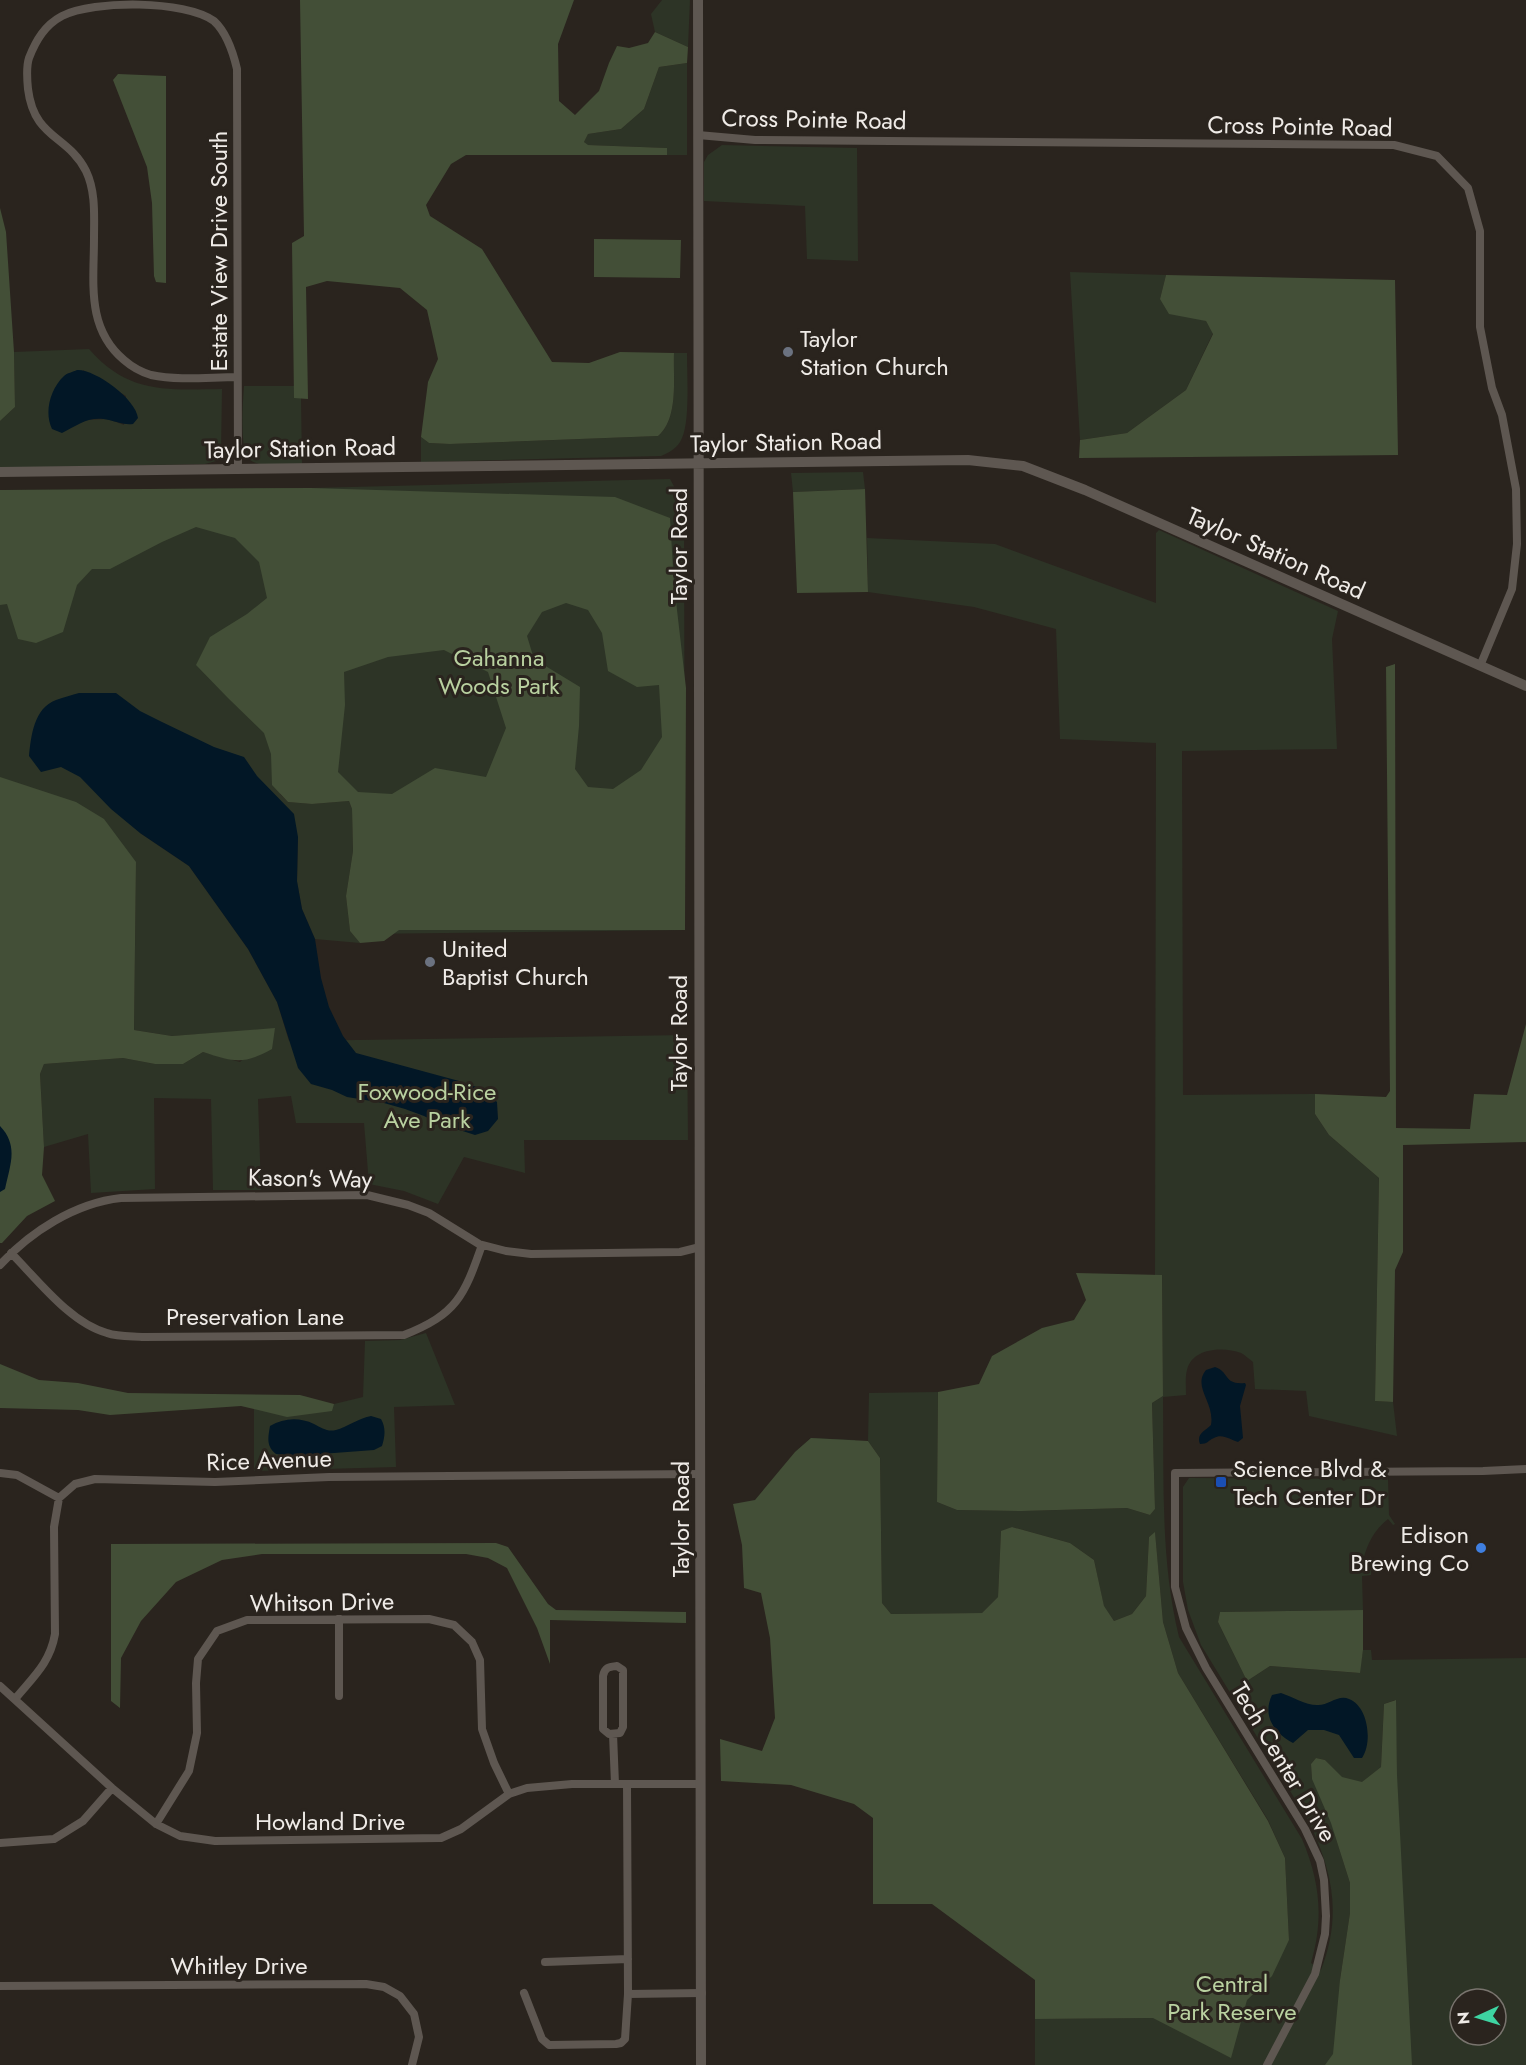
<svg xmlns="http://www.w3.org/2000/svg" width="1526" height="2065" viewBox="0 0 1526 2065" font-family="Jost,sans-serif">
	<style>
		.green { fill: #2d3426; fill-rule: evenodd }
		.forest { fill: #434f37; fill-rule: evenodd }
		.water { fill: #021726 }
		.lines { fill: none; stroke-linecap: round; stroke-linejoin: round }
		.minor { stroke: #5e5751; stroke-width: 8 }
		.secondary { stroke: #5e5751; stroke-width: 10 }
		.worship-dot { fill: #6b7280; stroke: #2a241e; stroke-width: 2 }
		.transit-dot { fill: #1a4fb4; stroke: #2a241e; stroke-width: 2 }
		.shop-dot { fill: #3f7fe0; stroke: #2a241e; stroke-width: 2 }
		.labels { text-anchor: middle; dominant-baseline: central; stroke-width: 6; stroke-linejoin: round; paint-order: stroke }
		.street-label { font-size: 24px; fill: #efebe7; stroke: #2a241e }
		.poi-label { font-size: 24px; fill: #efebe7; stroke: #2a241e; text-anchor: start }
		.park-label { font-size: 24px; fill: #b9d1a0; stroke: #2a241e }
	</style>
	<rect width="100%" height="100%" fill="#2a241e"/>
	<path class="green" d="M 662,0 L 690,0 L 688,47 L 655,32 L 651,14 Z
		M 687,63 L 687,155 L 667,155 L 667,148 L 587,145 L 584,142 L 588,134 L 621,129 L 644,109 L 659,67 Z
		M 722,145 L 857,148 L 858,261 L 807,259 L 805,206 L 704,201 L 704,162 L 708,155 Z
		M 1070,272 L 1166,275 L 1160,299 L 1206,321 L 1213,333 L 1186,390 L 1127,433 L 1080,440 Z
		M 89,349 C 128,394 167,390 222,389 L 221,453 L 216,461 L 205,464 L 0,468 L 0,421 L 15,407 L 14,352 ZM 83,370 L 126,396 L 124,425 L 108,419 L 84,420 Z
		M 674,353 L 687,353 C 687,374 690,421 682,438 C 678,448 670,452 661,456 L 421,462 L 421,437 L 429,443 L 450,444 L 658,436 C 679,418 673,378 674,353 Z
		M 244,386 L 294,386 L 294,398 L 301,398 L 302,464 C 288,464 263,469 250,460 C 239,452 243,401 244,386 Z
		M 863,472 L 865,489 L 793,492 L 791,473 Z
		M 670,479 L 684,505 L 685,930 L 360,934 L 358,793 L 280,794 L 288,802 L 312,804 L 349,801 L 352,809 L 353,851 L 346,896 L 350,931 L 360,943 L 315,939 L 302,909 L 297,882 L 298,837 L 140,833 L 189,866 L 248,949 L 277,1002 L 289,1041 L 687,1035 L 688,1140 L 524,1140 L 525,1173 L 464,1157 L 438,1204 L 404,1191 L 369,1184 L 364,1123 L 296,1123 L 291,1096 L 258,1099 L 261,1190 L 213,1190 L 211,1099 L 154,1098 L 155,1189 L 91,1193 L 88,1134 L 44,1147 L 40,1074 L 44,1064 L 123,1058 L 155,1064 L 183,1064 L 203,1052 L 240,1062 L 275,1029 L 172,1036 L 134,1030 L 136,863 L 36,1059 L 0,1186 L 0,490 L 311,488 Z
		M 1159,530 L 1338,611 L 1332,639 L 1337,749 L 1182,751 L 1183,1095 L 1315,1094 L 1315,1114 L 1329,1135 L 1379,1178 L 1375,1401 L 1393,1402 L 1397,1436 L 1309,1416 L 1306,1391 L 1255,1389 L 1253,1362 C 1249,1359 1245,1355 1241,1353 C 1223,1346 1192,1348 1187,1370 C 1185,1377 1186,1387 1186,1395 L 1163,1397 C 1164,1477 1160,1559 1179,1637 L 1302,1839 C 1320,1882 1324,1918 1311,1963 L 1321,1970 C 1342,1915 1333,1873 1309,1822 L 1201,1645 L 1188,1610 L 1183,1582 L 1183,1487 L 1189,1478 L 1388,1479 L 1389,1515 L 1395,1524 L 1393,1525 L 1388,1519 C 1373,1531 1366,1546 1362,1565 L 1371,1566 L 1371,1575 L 1362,1576 L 1363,1610 L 1220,1612 L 1218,1622 L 1247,1681 L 1270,1666 L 1359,1673 L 1363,1650 L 1371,1650 L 1372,1660 L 1526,1658 L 1526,2065 L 1035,2065 L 1035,2019 L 1153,2018 L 1077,1950 L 946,1895 L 875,1795 L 811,1788 L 806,1646 L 795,1452 L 811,1438 L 855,1440 L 863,1632 L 923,1758 L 1029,1841 L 1243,1926 L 1284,1949 L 1289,1940 L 1285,1858 L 1268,1820 L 1178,1673 L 1163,1622 L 1155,1533 L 1149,1537 L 1146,1596 L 1132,1614 L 1114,1621 L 1104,1607 L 1094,1560 L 1070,1543 L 1012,1527 L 1001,1532 L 998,1597 L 982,1613 L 891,1614 L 882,1603 L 880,1458 L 868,1441 L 869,1393 L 938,1392 L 937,1502 L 957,1510 L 1022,1511 L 1127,1508 L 1150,1515 L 1155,1509 L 1152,1403 L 1163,1396 L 1162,1275 L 1155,1275 L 1156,743 L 1060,739 L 1056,629 L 974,607 L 868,592 L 867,538 L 995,544 L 1156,603 L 1156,533 ZM 1395,1700 L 1397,1775 L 1364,1781 L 1381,1767 L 1384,1704 ZM 1316,1758 L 1325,1760 L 1341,1777 L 1312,1779 L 1311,1764 ZM 1334,1832 L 1361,1897 L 1349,1985 L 1340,1980 L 1350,1913 L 1350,1883 ZM 1460,1999 L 1496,1999 L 1496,2035 L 1460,2035 Z
		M 426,1333 L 455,1405 L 394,1407 L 396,1467 L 254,1471 L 254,1403 L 334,1404 L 363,1397 L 365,1341 L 400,1340 Z"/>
	<path class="forest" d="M 300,0 L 574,0 L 558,44 L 559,101 L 575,115 L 599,91 L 609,63 L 617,46 L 629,48 L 648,43 L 655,32 L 688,47 L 687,63 L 659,67 L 644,109 L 621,129 L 588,134 L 584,142 L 588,145 L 667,148 L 667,155 L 466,155 L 451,164 L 426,205 L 430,216 L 482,249 L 552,362 L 589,363 L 620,352 L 674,353 C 673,378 679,418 658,436 L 450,444 L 429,443 L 421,437 L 428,382 L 438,359 L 427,310 L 400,288 L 327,281 L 306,287 L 308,399 L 294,398 L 292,243 L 304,236 Z
		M 118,74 L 166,76 L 166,283 L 156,282 L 154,276 L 152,203 L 147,167 L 113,80 Z
		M 0,208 L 6,232 L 14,352 L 15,407 L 0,421 Z
		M 594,239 L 681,240 L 680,278 L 594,277 Z
		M 1166,275 L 1395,280 L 1398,455 L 1079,458 L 1080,440 L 1127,433 L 1186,390 L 1213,334 L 1206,321 L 1169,314 L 1160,299 Z
		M 311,488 L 615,497 L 670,518 L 674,584 L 686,688 L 685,930 L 399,930 L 384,941 L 360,943 L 350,931 L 346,896 L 353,851 L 352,809 L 349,801 L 312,804 L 288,802 L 272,785 L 271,754 L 264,733 L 228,698 L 196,665 L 210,637 L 247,614 L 267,598 L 259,562 L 235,538 L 196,527 L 162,542 L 110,569 L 92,569 L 77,585 L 63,632 L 36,643 L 18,639 L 7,604 L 0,605 L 0,490 ZM 566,603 L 588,610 L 602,633 L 608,671 L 637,687 L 659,685 L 662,737 L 641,770 L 613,789 L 588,787 L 575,769 L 579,726 L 580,687 L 534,659 L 527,636 L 542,612 ZM 444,650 L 488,672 L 506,728 L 486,777 L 435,768 L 392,794 L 358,792 L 338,772 L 345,705 L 344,672 L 388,657 Z
		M 865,489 L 868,592 L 797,593 L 793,492 Z
		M 1395,664 L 1396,1128 L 1470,1129 L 1474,1094 L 1507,1095 L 1526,1024 L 1526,1142 L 1403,1145 L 1403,1252 L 1395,1270 L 1393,1402 L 1375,1401 L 1379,1178 L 1329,1135 L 1315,1114 L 1315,1094 L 1386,1097 L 1390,1091 L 1386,667 Z
		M 0,777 L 76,802 L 104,819 L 136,862 L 134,1030 L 172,1036 L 275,1028 L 272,1049 C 243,1065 234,1062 203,1052 L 183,1064 L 155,1064 L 123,1058 L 44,1064 L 40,1074 L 44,1147 L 42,1175 L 55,1201 L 27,1216 L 2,1243 L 0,1243 Z
		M 1076,1273 L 1162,1275 L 1163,1396 L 1152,1403 L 1155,1509 L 1150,1515 L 1127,1508 L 1022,1511 L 957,1510 L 937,1502 L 938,1392 L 979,1384 L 992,1356 L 1042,1328 L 1074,1320 L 1086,1300 Z
		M 0,1364 L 39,1380 L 78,1383 L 128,1393 L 300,1395 L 334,1404 L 332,1411 L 287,1417 L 241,1406 L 110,1415 L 78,1410 L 0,1408 Z
		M 811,1438 L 868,1441 L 880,1458 L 882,1603 L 891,1614 L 982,1613 L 998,1597 L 1001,1531 L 1012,1527 L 1070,1543 L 1094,1560 L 1104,1606 L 1114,1621 L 1132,1614 L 1146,1596 L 1149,1537 L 1155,1532 L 1163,1622 L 1178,1673 L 1268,1821 L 1285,1858 L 1289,1940 L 1272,1976 L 1247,2000 L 1231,2058 L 1153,2018 L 1035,2019 L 1035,1980 L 932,1904 L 873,1904 L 873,1818 L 854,1804 L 791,1785 L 721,1781 L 720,1739 L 762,1751 L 775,1718 L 770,1638 L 761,1593 L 744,1588 L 742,1545 L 733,1504 L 755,1500 L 795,1452 Z
		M 496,1543 L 508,1547 L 548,1604 L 556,1610 L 686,1612 L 686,1623 L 550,1620 L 550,1664 L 537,1628 L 507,1568 L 488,1558 L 466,1554 L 262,1554 L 222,1560 L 176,1582 L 141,1621 L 121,1658 L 120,1708 L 111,1701 L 111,1544 Z
		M 1363,1610 L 1363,1650 L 1360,1673 L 1270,1666 L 1247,1681 L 1218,1622 L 1220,1612 Z
		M 1396,1700 L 1397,1775 L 1412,2065 L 1325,2065 L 1333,2054 L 1340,1980 L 1350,1913 L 1350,1883 L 1331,1823 L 1312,1779 L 1311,1764 L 1316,1758 L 1325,1760 L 1342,1777 L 1362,1782 L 1381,1767 L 1384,1704 Z"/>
	<path class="water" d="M 77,370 C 95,369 136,399 138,418 L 133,424 C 123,425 118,422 109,420 C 89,415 78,425 62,433 L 52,429 C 44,413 50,389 64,376 C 67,373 73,372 77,370 Z
		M 79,693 L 116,693 L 140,711 L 162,722 L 214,747 L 244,757 L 257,776 L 294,814 L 298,837 L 297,881 L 302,909 L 315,939 L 321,978 L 329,1007 L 343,1036 L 356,1053 L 459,1081 L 485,1090 L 497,1102 L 498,1119 L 488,1131 L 475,1135 L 438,1123 L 424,1116 L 405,1109 L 384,1103 L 347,1097 L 332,1090 L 311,1084 L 298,1068 L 277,1002 L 248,949 L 189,866 L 140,833 L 111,809 L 80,777 L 61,767 L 41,772 L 29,756 C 31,736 34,708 56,700 C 64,697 72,695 79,693 Z
		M 0,1126 C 19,1146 10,1165 5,1189 L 0,1192 Z
		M 1215,1367 C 1230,1372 1223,1385 1245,1383 L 1246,1385 L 1240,1406 L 1243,1438 L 1238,1442 C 1231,1440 1222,1433 1214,1438 C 1207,1441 1208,1444 1200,1444 C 1196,1434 1205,1431 1211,1425 C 1215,1402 1192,1387 1206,1370 Z
		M 371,1416 L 381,1419 C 386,1428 385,1436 382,1446 L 374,1450 L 294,1456 L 276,1454 C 266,1446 268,1438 270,1426 C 284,1418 299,1417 314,1424 C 322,1428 327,1432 336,1430 C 347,1427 357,1419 371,1416 Z
		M 1281,1693 C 1293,1697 1305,1705 1317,1705 C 1328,1706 1338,1694 1349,1699 C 1368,1706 1373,1742 1362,1758 L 1354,1758 L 1339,1735 L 1324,1730 L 1308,1730 L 1293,1743 C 1274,1733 1262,1716 1272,1695 Z"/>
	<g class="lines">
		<path class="minor" d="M 698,135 L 755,140 L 1394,145 L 1437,156 L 1468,188 L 1480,231 L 1480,327 L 1492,388 L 1502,415 L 1516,489 L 1517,544 L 1512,589 L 1480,666
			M 237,377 C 210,377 179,381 151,375 C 141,372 132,367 124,360 C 86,328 94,283 94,238 C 94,216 96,192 86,171 C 68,135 34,139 28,89 C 27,79 26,67 29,58 C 36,40 45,25 62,16 C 94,0 185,0 214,21 C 227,33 233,52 237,69 L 238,470
			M 11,1253 C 37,1279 70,1323 107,1333 C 118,1337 132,1336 144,1337 L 404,1335 C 457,1314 464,1296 482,1245
			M 0,1265 C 30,1232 75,1203 121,1198 L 367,1195 L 408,1205 L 429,1213 L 479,1244 L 506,1251 L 531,1254 L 680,1252 L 700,1247
			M 0,1473 L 17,1475 L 59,1498
			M 339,1619 L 339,1696
			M 617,1666 L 623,1670 L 623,1727 L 620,1733 L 609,1734 L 603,1729 L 603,1676 C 605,1667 609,1667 617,1666 Z
			M 0,1686 L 112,1788 L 156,1824 L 180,1836 L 215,1841 L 441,1838 L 461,1829 L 509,1794 L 527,1788 L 572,1784 L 700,1784
			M 15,1699 C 33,1677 50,1663 55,1634 L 54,1527 L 59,1498 L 75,1484 L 95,1479 L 215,1482 L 329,1477 L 701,1474
			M 613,1734 L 615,1784
			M 156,1824 L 189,1771 L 197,1733 L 196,1683 L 198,1659 L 217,1631 L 247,1620 L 429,1619 L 454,1625 L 472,1642 L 480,1660 L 482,1729 L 494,1763 L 509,1794
			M 0,1843 L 54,1839 L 83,1821 L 112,1788
			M 545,1962 L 628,1959
			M 0,1986 L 366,1984 L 384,1987 L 400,1996 L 414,2014 L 419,2037 L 412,2065
			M 524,1993 L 542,2039 L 549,2045 L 616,2044 L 621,2043 L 625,2039 L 628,1994 L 627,1784
			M 628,1994 L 702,1993
			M 1267,2065 L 1315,1974 L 1325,1934 L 1326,1916 L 1324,1880 L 1320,1861 L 1305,1829 L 1206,1668 L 1186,1628 L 1175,1587 L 1175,1473 L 1483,1471 L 1526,1469"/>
		<path class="secondary" d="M 698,0 L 701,2065
			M 0,472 L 968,460 L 1023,466 L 1085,490 L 1526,686"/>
	</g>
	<g class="worship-dot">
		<circle cx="788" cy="352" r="6"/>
		<circle cx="430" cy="962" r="6"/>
	</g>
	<rect class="transit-dot" x="1215" y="1476" width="12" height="12" rx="3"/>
	<circle class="shop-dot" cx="1481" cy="1548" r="6"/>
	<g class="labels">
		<g class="street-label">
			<text transform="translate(814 119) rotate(1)">Cross Pointe Road</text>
			<text transform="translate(1300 126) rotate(1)">Cross Pointe Road</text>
			<text transform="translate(218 251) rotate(-90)">Estate View Drive South</text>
			<text transform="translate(786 442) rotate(-1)">Taylor Station Road</text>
			<text transform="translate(300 448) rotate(-1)">Taylor Station Road</text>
			<text transform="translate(678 546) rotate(-90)">Taylor Road</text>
			<text transform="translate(1276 553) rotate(24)">Taylor Station Road</text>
			<text transform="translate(678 1033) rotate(-90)">Taylor Road</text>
			<text transform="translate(310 1178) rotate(1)">Kason's Way</text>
			<text x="255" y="1316">Preservation Lane</text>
			<text transform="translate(269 1460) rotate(-2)">Rice Avenue</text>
			<text transform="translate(680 1519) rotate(-90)">Taylor Road</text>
			<text transform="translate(322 1602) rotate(-1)">Whitson Drive</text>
			<text transform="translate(1284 1762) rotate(59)">Tech Center Drive</text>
			<text x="330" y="1821">Howland Drive</text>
			<text x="239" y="1965">Whitley Drive</text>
		</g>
		<g class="poi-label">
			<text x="800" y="338">Taylor<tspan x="800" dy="28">Station Church</tspan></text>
			<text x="442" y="948">United<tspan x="442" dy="28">Baptist Church</tspan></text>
			<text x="1233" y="1468">Science Blvd &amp;<tspan x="1233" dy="28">Tech Center Dr</tspan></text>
			<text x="1469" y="1534" text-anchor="end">Edison<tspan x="1469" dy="28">Brewing Co</tspan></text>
		</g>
		<g class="park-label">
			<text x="499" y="657">Gahanna<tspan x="499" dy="28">Woods Park</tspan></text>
			<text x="427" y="1091">Foxwood-Rice<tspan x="427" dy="28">Ave Park</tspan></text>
			<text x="1232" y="1983">Central<tspan x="1232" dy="28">Park Reserve</tspan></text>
		</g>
	</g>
	<g transform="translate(1478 2017) rotate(266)"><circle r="28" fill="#2a241e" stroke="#79746e" stroke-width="1.5"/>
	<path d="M0-4.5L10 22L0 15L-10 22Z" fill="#3ed4a2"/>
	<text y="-9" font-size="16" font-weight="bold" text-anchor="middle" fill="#efebe7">N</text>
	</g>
</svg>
